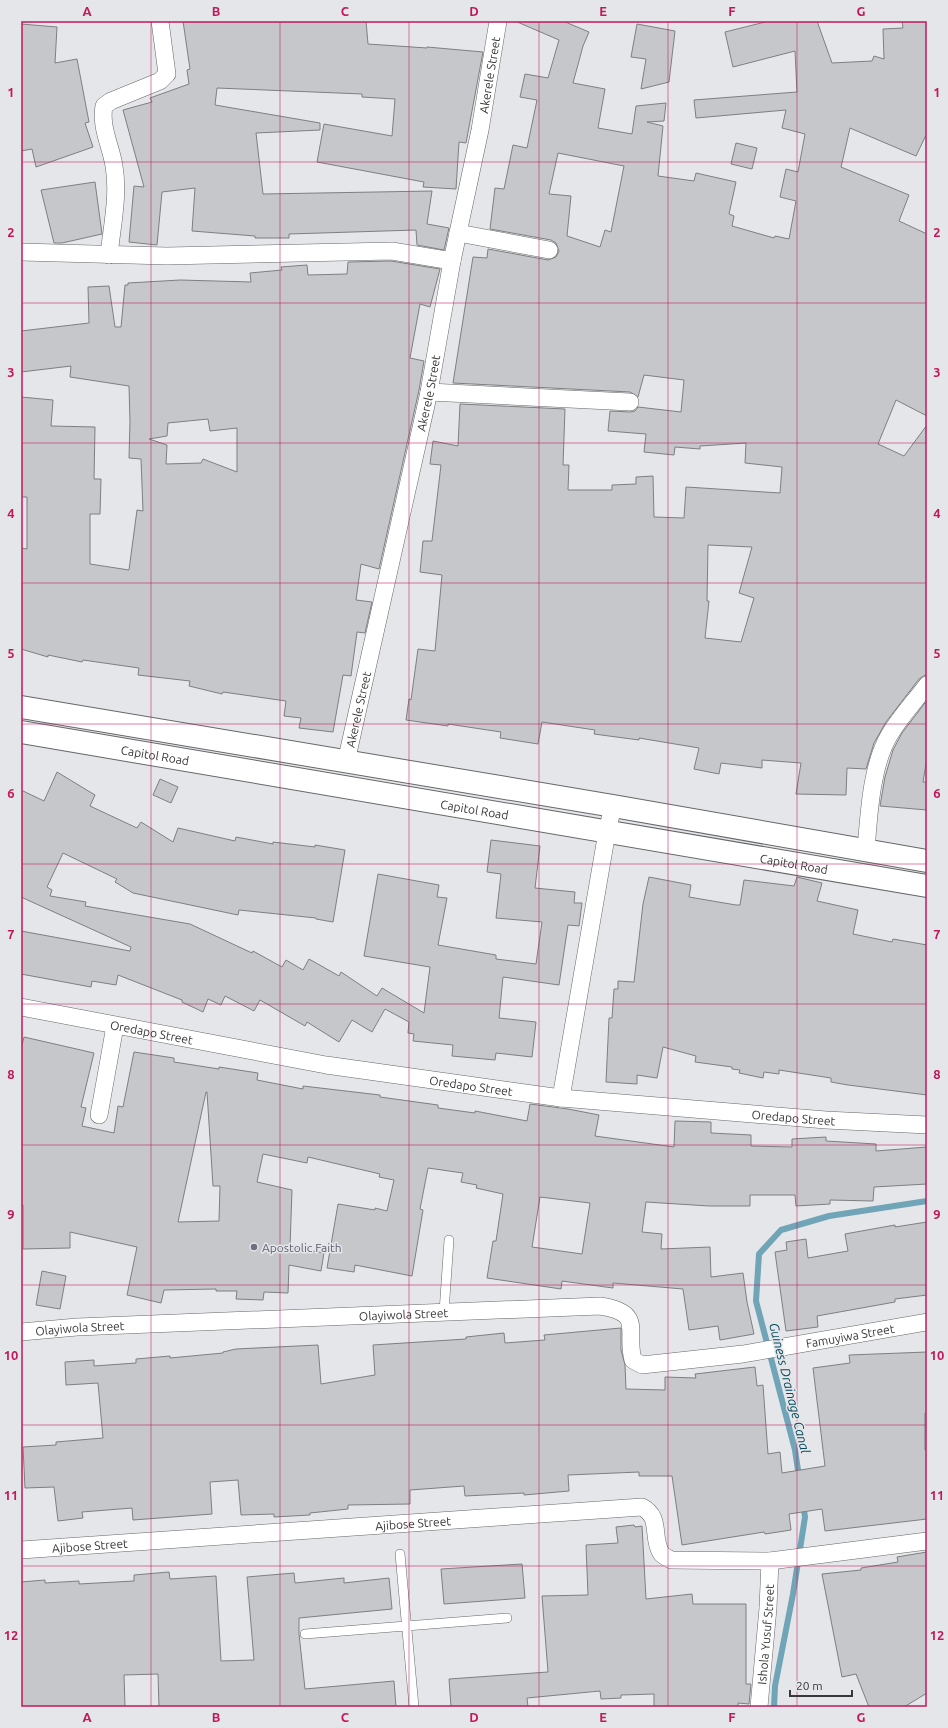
<svg xmlns="http://www.w3.org/2000/svg" width="948" height="1728" viewBox="0 0 948 1728" font-family="Ubuntu,sans-serif">
	<style>
		.lines { fill: none; stroke-linecap: round; stroke-linejoin: round }
		.stream { stroke: #70a4b7; stroke-width: 6 }
		.building { fill: #c6c7ca; stroke: #7e7f81; fill-rule: evenodd }
		.service-casing { stroke: #666769; stroke-width: 10 }
		.minor-casing { stroke: #666769; stroke-width: 18 }
		.secondary-casing { stroke: #666769; stroke-width: 24 }
		.service { stroke: #fff; stroke-width: 9 }
		.minor { stroke: #fff; stroke-width: 17 }
		.secondary { stroke: #fff; stroke-width: 22 }
		.grid { fill: none; stroke: #c2185b; stroke-width: 1; stroke-opacity: 0.55 }
		.worship-dot { fill: #6b7280; stroke: #e5e6e9; stroke-width: 1.5 }
		.labels { text-anchor: middle; dominant-baseline: central; stroke-width: 3; stroke-linejoin: round; paint-order: stroke }
		.street-label { font-size: 12px; fill: #383839; stroke: #e5e6e9 }
		.worship-label { font-size: 12px; fill: #5b616d; stroke: #e5e6e9; text-anchor: start }
		.water-label { font-size: 13px; font-style: italic; fill: #04495b; stroke: #e5e6e9 }
		.neatline { fill: none; stroke: #c2185b; stroke-width: 1.5 }
		.grid-label { font-size: 13px; text-anchor: middle; font-weight: bold; fill: #c2185b }
	</style>
	<rect width="100%" height="100%" fill="#e5e6e9"/>
	<g class="lines">
		<path class="stream" d="M 799,1477 L 795,1450 L 756,1301 L 759,1254 L 781,1230 L 829,1216 L 927,1201
			M 774,1707 L 775,1686 L 793,1594 L 805,1517 L 803,1504"/>
	</g>
	<path class="building" d="M 183,21 L 366,21 L 368,44 L 427,48 L 427,47 L 483,52 L 466,143 L 459,142 L 456,189 L 423,187 L 424,182 L 317,162 L 324,124 L 392,136 L 395,99 L 362,97 L 362,94 L 217,88 L 215,105 L 320,123 L 320,130 L 256,133 L 263,194 L 432,191 L 427,224 L 449,228 L 444,250 L 417,245 L 416,230 L 289,234 L 289,238 L 255,238 L 255,236 L 192,231 L 195,188 L 162,192 L 157,245 L 129,242 L 134,186 L 144,187 L 123,110 L 152,102 L 150,98 L 189,84 L 187,70 L 190,69 Z
		M 515,21 L 563,21 L 589,32 L 583,46 L 573,83 L 605,89 L 598,128 L 632,134 L 636,106 L 666,103 L 664,121 L 647,122 L 663,126 L 658,176 L 694,181 L 696,173 L 736,182 L 729,214 L 734,216 L 732,226 L 774,238 L 775,236 L 789,239 L 796,201 L 780,197 L 786,169 L 798,172 L 805,134 L 782,128 L 786,110 L 696,118 L 694,100 L 797,92 L 795,51 L 733,67 L 725,32 L 769,21 L 817,21 L 832,63 L 872,61 L 874,56 L 884,59 L 883,29 L 903,28 L 902,21 L 927,21 L 927,133 L 916,156 L 850,128 L 841,167 L 909,195 L 899,221 L 927,234 L 927,416 L 896,400 L 878,444 L 904,456 L 927,425 L 927,674 L 919,679 L 886,722 L 874,743 L 866,769 L 847,768 L 846,795 L 796,794 L 801,763 L 762,760 L 762,768 L 721,763 L 719,774 L 694,769 L 699,748 L 639,738 L 639,740 L 594,734 L 595,730 L 542,722 L 538,744 L 500,738 L 501,732 L 448,724 L 448,726 L 406,720 L 409,699 L 411,700 L 418,649 L 435,651 L 442,575 L 420,572 L 423,541 L 432,541 L 441,465 L 430,464 L 433,441 L 458,446 L 460,404 L 565,409 L 563,465 L 569,465 L 568,490 L 612,490 L 612,485 L 636,484 L 636,477 L 653,476 L 654,517 L 684,518 L 686,487 L 780,493 L 782,467 L 745,463 L 746,443 L 700,446 L 700,449 L 675,447 L 674,455 L 644,452 L 646,434 L 608,431 L 610,411 L 630,412 L 635,411 L 638,407 L 681,412 L 684,380 L 644,375 L 638,397 L 630,392 L 453,383 L 473,257 L 487,258 L 488,249 L 548,260 L 556,257 L 559,251 L 556,243 L 551,240 L 490,229 L 495,188 L 504,189 L 513,145 L 527,148 L 537,100 L 520,97 L 525,74 L 548,78 L 559,40 ZM 558,153 L 624,166 L 611,232 L 605,230 L 600,247 L 567,236 L 571,196 L 549,194 ZM 708,545 L 752,547 L 739,593 L 754,598 L 741,642 L 705,638 L 709,601 L 707,601 Z
		M 21,24 L 57,27 L 55,63 L 77,59 L 89,122 L 85,123 L 93,147 L 36,167 L 32,149 L 21,151 Z
		M 637,24 L 675,31 L 669,82 L 641,89 L 646,59 L 631,57 Z
		M 736,143 L 757,148 L 752,169 L 731,164 Z
		M 95,182 L 102,234 L 62,243 L 54,243 L 41,190 Z
		M 391,261 L 440,269 L 430,307 L 420,304 L 410,358 L 424,361 L 419,390 L 379,569 L 361,564 L 356,600 L 372,602 L 365,633 L 357,632 L 351,676 L 343,675 L 333,732 L 299,728 L 301,718 L 284,716 L 286,701 L 223,692 L 222,694 L 189,686 L 190,681 L 138,675 L 139,668 L 83,660 L 82,662 L 48,655 L 48,657 L 21,649 L 21,548 L 27,549 L 27,497 L 21,497 L 21,397 L 53,400 L 51,426 L 95,427 L 94,479 L 101,479 L 100,514 L 90,514 L 90,564 L 129,570 L 137,510 L 143,511 L 141,459 L 129,458 L 130,422 L 129,386 L 70,377 L 71,366 L 21,372 L 21,331 L 89,323 L 88,287 L 109,286 L 115,327 L 121,327 L 125,285 L 128,285 L 128,283 L 180,280 L 251,282 L 250,273 L 282,270 L 281,267 L 307,265 L 308,275 L 347,274 L 348,262 ZM 208,419 L 210,431 L 237,428 L 237,472 L 203,459 L 201,463 L 166,464 L 167,445 L 149,439 L 167,436 L 168,423 Z
		M 925,703 L 927,704 L 927,758 L 923,782 L 927,782 L 927,810 L 880,806 L 885,777 L 893,750 L 902,733 Z
		M 57,772 L 95,795 L 90,806 L 137,828 L 141,822 L 173,842 L 178,828 L 235,841 L 236,837 L 273,844 L 273,842 L 315,847 L 315,845 L 345,850 L 333,922 L 316,919 L 316,918 L 239,910 L 238,915 L 133,893 L 115,882 L 117,879 L 63,853 L 47,887 L 52,890 L 50,896 L 86,902 L 85,906 L 190,924 L 252,953 L 253,951 L 282,967 L 286,960 L 303,970 L 309,959 L 339,976 L 341,972 L 377,996 L 382,988 L 424,1013 L 430,967 L 364,956 L 378,874 L 439,885 L 437,897 L 447,898 L 438,945 L 496,955 L 496,959 L 536,964 L 542,922 L 496,918 L 501,874 L 487,872 L 491,840 L 540,846 L 535,888 L 575,892 L 574,903 L 582,903 L 579,926 L 568,925 L 559,985 L 503,977 L 499,1018 L 536,1022 L 532,1057 L 496,1053 L 495,1060 L 452,1056 L 453,1045 L 413,1041 L 414,1034 L 408,1033 L 409,1022 L 385,1009 L 372,1032 L 352,1020 L 339,1042 L 307,1022 L 305,1026 L 260,1000 L 254,1011 L 225,996 L 221,1005 L 208,999 L 203,1012 L 182,1002 L 182,1000 L 118,975 L 116,985 L 92,981 L 91,987 L 21,974 L 21,931 L 130,951 L 131,947 L 21,897 L 21,790 L 44,801 Z
		M 160,779 L 178,787 L 171,803 L 153,795 Z
		M 649,877 L 691,885 L 689,897 L 736,905 L 740,905 L 744,880 L 794,886 L 797,877 L 822,883 L 817,901 L 858,910 L 853,934 L 892,942 L 893,939 L 927,945 L 927,1095 L 848,1085 L 831,1082 L 831,1078 L 779,1070 L 779,1074 L 764,1072 L 763,1078 L 739,1073 L 740,1070 L 732,1069 L 732,1067 L 695,1062 L 696,1056 L 663,1047 L 657,1078 L 637,1075 L 637,1084 L 606,1082 L 609,1018 L 612,1018 L 614,989 L 618,989 L 618,981 L 634,982 L 643,904 Z
		M 24,1037 L 94,1053 L 81,1107 L 86,1108 L 82,1126 L 114,1133 L 118,1106 L 123,1107 L 134,1052 L 174,1058 L 174,1062 L 219,1069 L 219,1067 L 258,1073 L 257,1080 L 303,1089 L 303,1086 L 380,1095 L 380,1097 L 438,1105 L 438,1108 L 475,1113 L 475,1111 L 527,1121 L 530,1104 L 568,1109 L 599,1115 L 595,1136 L 674,1147 L 675,1121 L 711,1122 L 711,1133 L 751,1135 L 751,1146 L 792,1147 L 792,1139 L 826,1137 L 826,1141 L 876,1144 L 876,1151 L 927,1147 L 927,1184 L 874,1187 L 873,1201 L 830,1200 L 830,1204 L 796,1206 L 795,1195 L 750,1195 L 750,1206 L 709,1206 L 646,1202 L 642,1232 L 662,1234 L 661,1249 L 710,1247 L 711,1277 L 743,1273 L 747,1302 L 754,1334 L 720,1340 L 718,1326 L 689,1330 L 683,1289 L 613,1283 L 613,1288 L 562,1281 L 561,1289 L 487,1278 L 493,1241 L 496,1241 L 503,1194 L 476,1188 L 477,1185 L 461,1182 L 463,1173 L 428,1168 L 420,1209 L 423,1210 L 412,1276 L 355,1265 L 354,1272 L 327,1268 L 338,1204 L 375,1210 L 375,1208 L 387,1211 L 394,1180 L 379,1177 L 380,1174 L 308,1157 L 307,1163 L 263,1154 L 257,1182 L 292,1190 L 290,1247 L 324,1253 L 321,1271 L 289,1265 L 288,1293 L 264,1292 L 263,1300 L 236,1299 L 237,1291 L 216,1291 L 216,1289 L 164,1290 L 161,1303 L 127,1295 L 137,1247 L 70,1232 L 70,1248 L 23,1249 L 23,1205 L 21,1204 L 21,1049 ZM 206,1092 L 207,1092 L 213,1186 L 220,1186 L 219,1221 L 178,1222 ZM 540,1197 L 590,1203 L 582,1254 L 532,1247 Z
		M 927,1222 L 927,1295 L 895,1299 L 895,1302 L 817,1316 L 818,1327 L 786,1331 L 775,1252 L 787,1250 L 786,1242 L 806,1239 L 808,1258 L 848,1251 L 845,1234 L 895,1225 L 895,1227 Z
		M 42,1271 L 66,1276 L 60,1309 L 36,1305 Z
		M 621,1328 L 621,1350 L 625,1365 L 626,1389 L 665,1390 L 665,1377 L 696,1378 L 695,1374 L 755,1367 L 757,1386 L 763,1385 L 768,1454 L 780,1452 L 782,1473 L 825,1466 L 813,1368 L 850,1363 L 849,1355 L 927,1352 L 927,1413 L 925,1413 L 925,1450 L 927,1450 L 927,1519 L 825,1531 L 822,1509 L 789,1514 L 791,1530 L 765,1534 L 764,1532 L 682,1545 L 672,1476 L 639,1476 L 639,1472 L 568,1475 L 569,1491 L 524,1495 L 524,1493 L 465,1496 L 464,1486 L 410,1490 L 410,1504 L 348,1505 L 348,1509 L 310,1513 L 310,1515 L 274,1517 L 274,1514 L 241,1515 L 238,1480 L 210,1482 L 212,1514 L 133,1520 L 132,1508 L 82,1512 L 83,1518 L 58,1521 L 54,1487 L 25,1488 L 23,1447 L 56,1445 L 56,1442 L 103,1438 L 98,1383 L 66,1385 L 65,1362 L 94,1360 L 94,1366 L 136,1363 L 136,1359 L 170,1356 L 170,1358 L 223,1353 L 223,1352 L 236,1349 L 318,1345 L 321,1384 L 375,1375 L 373,1345 L 466,1339 L 466,1337 L 504,1333 L 505,1343 L 545,1340 L 544,1335 Z
		M 634,1525 L 635,1527 L 642,1526 L 646,1599 L 692,1594 L 693,1604 L 746,1604 L 746,1684 L 751,1684 L 749,1704 L 738,1703 L 738,1707 L 654,1707 L 654,1694 L 621,1695 L 621,1698 L 601,1699 L 600,1691 L 527,1698 L 528,1707 L 451,1707 L 449,1679 L 548,1672 L 542,1596 L 588,1595 L 586,1545 L 618,1543 L 616,1527 Z
		M 927,1552 L 927,1693 L 904,1707 L 869,1707 L 856,1674 L 842,1677 L 822,1574 L 861,1570 L 861,1568 L 898,1562 L 897,1557 Z
		M 522,1564 L 525,1598 L 444,1604 L 441,1569 Z
		M 169,1572 L 170,1579 L 216,1576 L 221,1661 L 254,1660 L 247,1577 L 294,1573 L 295,1583 L 344,1578 L 344,1583 L 389,1578 L 392,1609 L 299,1618 L 299,1634 L 305,1689 L 394,1681 L 396,1707 L 159,1707 L 158,1674 L 124,1675 L 125,1707 L 21,1707 L 21,1582 L 45,1580 L 45,1583 L 79,1581 L 79,1584 L 134,1581 L 134,1575 Z"/>
	<g class="lines">
		<defs>
			<path id="service" d="M 444,1312 L 449,1240
				M 400,1554 L 414,1707
				M 305,1634 L 507,1618"/>
			<g id="minor">
				<path d="M 458,233 L 549,250"/>
				<path d="M 21,252 L 167,256 L 392,251 L 452,261"/>
				<path d="M 109,255 C 112,226 119,195 114,166 C 111,146 100,127 104,106 L 111,101 L 160,81 L 167,74 L 160,21"/>
				<path d="M 429,392 L 630,402"/>
				<path id="s1" d="M 346,762 L 429,392 L 452,261 L 480,130 L 498,21"/>
				<path d="M 866,850 C 869,814 871,765 890,734 C 900,717 915,701 927,685"/>
				<path id="s2" d="M 21,1007 L 326,1065 L 561,1098 L 826,1120 L 927,1125"/>
				<path d="M 561,1098 L 607,832 L 613,806"/>
				<path d="M 99,1115 L 115,1026"/>
				<path id="s3" d="M 21,1332 L 77,1327 L 600,1306 C 645,1313 625,1330 633,1360 L 642,1365 L 743,1354 L 927,1322"/>
				<path id="s4" d="M 21,1550 L 642,1507 C 662,1518 651,1536 661,1553 C 663,1556 668,1558 671,1560 L 770,1561 L 927,1541"/>
				<path id="s5" d="M 759,1707 L 768,1608 L 770,1561"/>
			</g>
			<g id="secondary">
				<path d="M 21,707 L 613,806 L 927,861"/>
				<path id="s6" d="M 21,732 L 927,886"/>
			</g>
		</defs>
		<use href="#service" class="service-casing"/>
		<use href="#minor" class="minor-casing"/>
		<use href="#secondary" class="secondary-casing"/>
		<use href="#service" class="service"/>
		<use href="#minor" class="minor"/>
		<use href="#secondary" class="secondary"/>
	</g>
	<path class="grid" d="M 151,21 L 151,1707M 280,21 L 280,1707M 409,21 L 409,1707M 539,21 L 539,1707M 668,21 L 668,1707M 797,21 L 797,1707M 21,162 L 927,162M 21,303 L 927,303M 21,443 L 927,443M 21,583 L 927,583M 21,724 L 927,724M 21,864 L 927,864M 21,1004 L 927,1004M 21,1145 L 927,1145M 21,1285 L 927,1285M 21,1425 L 927,1425M 21,1566 L 927,1566"/>
	<circle class="worship-dot" cx="254" cy="1247" r="4"/>
	<g class="labels">
		<g class="street-label">
			<text stroke="none"><textPath href="#s1" startOffset="702">Akerele Street</textPath></text>
			<text stroke="none"><textPath href="#s1" startOffset="378">Akerele Street</textPath></text>
			<text stroke="none"><textPath href="#s1" startOffset="54">Akerele Street</textPath></text>
			<text stroke="none"><textPath href="#s6" startOffset="136">Capitol Road</textPath></text>
			<text stroke="none"><textPath href="#s6" startOffset="460">Capitol Road</textPath></text>
			<text stroke="none"><textPath href="#s6" startOffset="784">Capitol Road</textPath></text>
			<text stroke="none"><textPath href="#s2" startOffset="133">Oredapo Street</textPath></text>
			<text stroke="none"><textPath href="#s2" startOffset="457">Oredapo Street</textPath></text>
			<text stroke="none"><textPath href="#s2" startOffset="781">Oredapo Street</textPath></text>
			<text stroke="none"><textPath href="#s3" startOffset="383">Olayiwola Street</textPath></text>
			<text stroke="none"><textPath href="#s3" startOffset="59">Olayiwola Street</textPath></text>
			<text stroke="none"><textPath href="#s3" startOffset="874">Famuyiwa Street</textPath></text>
			<text stroke="none"><textPath href="#s4" startOffset="393">Ajibose Street</textPath></text>
			<text stroke="none"><textPath href="#s4" startOffset="69">Ajibose Street</textPath></text>
			<text stroke="none"><textPath href="#s5" startOffset="73">Ishola Yusuf Street</textPath></text>
		</g>
		<g class="worship-label">
			<text x="262" y="1247">Apostolic Faith</text>
		</g>
		<g class="water-label">
			<text transform="translate(790 1388) rotate(76)">Guiness Drainage Canal</text>
		</g>
	</g>
	<rect width="948" height="1728" fill="none" stroke="#e5e6e9" stroke-width="44"/>
	<path d="M790 1690v6h62v-6" fill="none" stroke="#383839" stroke-width="2"/>
	<text x="796" y="1690" font-size="12" fill="#383839" stroke="#e5e6e9" stroke-width="3" paint-order="stroke">20 m</text>
	<rect x="22" y="22" width="904" height="1684" class="neatline"/>
	<g class="grid-label">
		<text x="87" y="16">A</text>
		<text x="216" y="16">B</text>
		<text x="345" y="16">C</text>
		<text x="474" y="16">D</text>
		<text x="603" y="16">E</text>
		<text x="732" y="16">F</text>
		<text x="861" y="16">G</text>
		<text x="11" y="97">1</text>
		<text x="937" y="97">1</text>
		<text x="11" y="237">2</text>
		<text x="937" y="237">2</text>
		<text x="11" y="377">3</text>
		<text x="937" y="377">3</text>
		<text x="11" y="518">4</text>
		<text x="937" y="518">4</text>
		<text x="11" y="658">5</text>
		<text x="937" y="658">5</text>
		<text x="11" y="798">6</text>
		<text x="937" y="798">6</text>
		<text x="11" y="939">7</text>
		<text x="937" y="939">7</text>
		<text x="11" y="1079">8</text>
		<text x="937" y="1079">8</text>
		<text x="11" y="1219">9</text>
		<text x="937" y="1219">9</text>
		<text x="11" y="1360">10</text>
		<text x="937" y="1360">10</text>
		<text x="11" y="1500">11</text>
		<text x="937" y="1500">11</text>
		<text x="11" y="1640">12</text>
		<text x="937" y="1640">12</text>
		<text x="87" y="1722">A</text>
		<text x="216" y="1722">B</text>
		<text x="345" y="1722">C</text>
		<text x="474" y="1722">D</text>
		<text x="603" y="1722">E</text>
		<text x="732" y="1722">F</text>
		<text x="861" y="1722">G</text>
	</g>
</svg>
